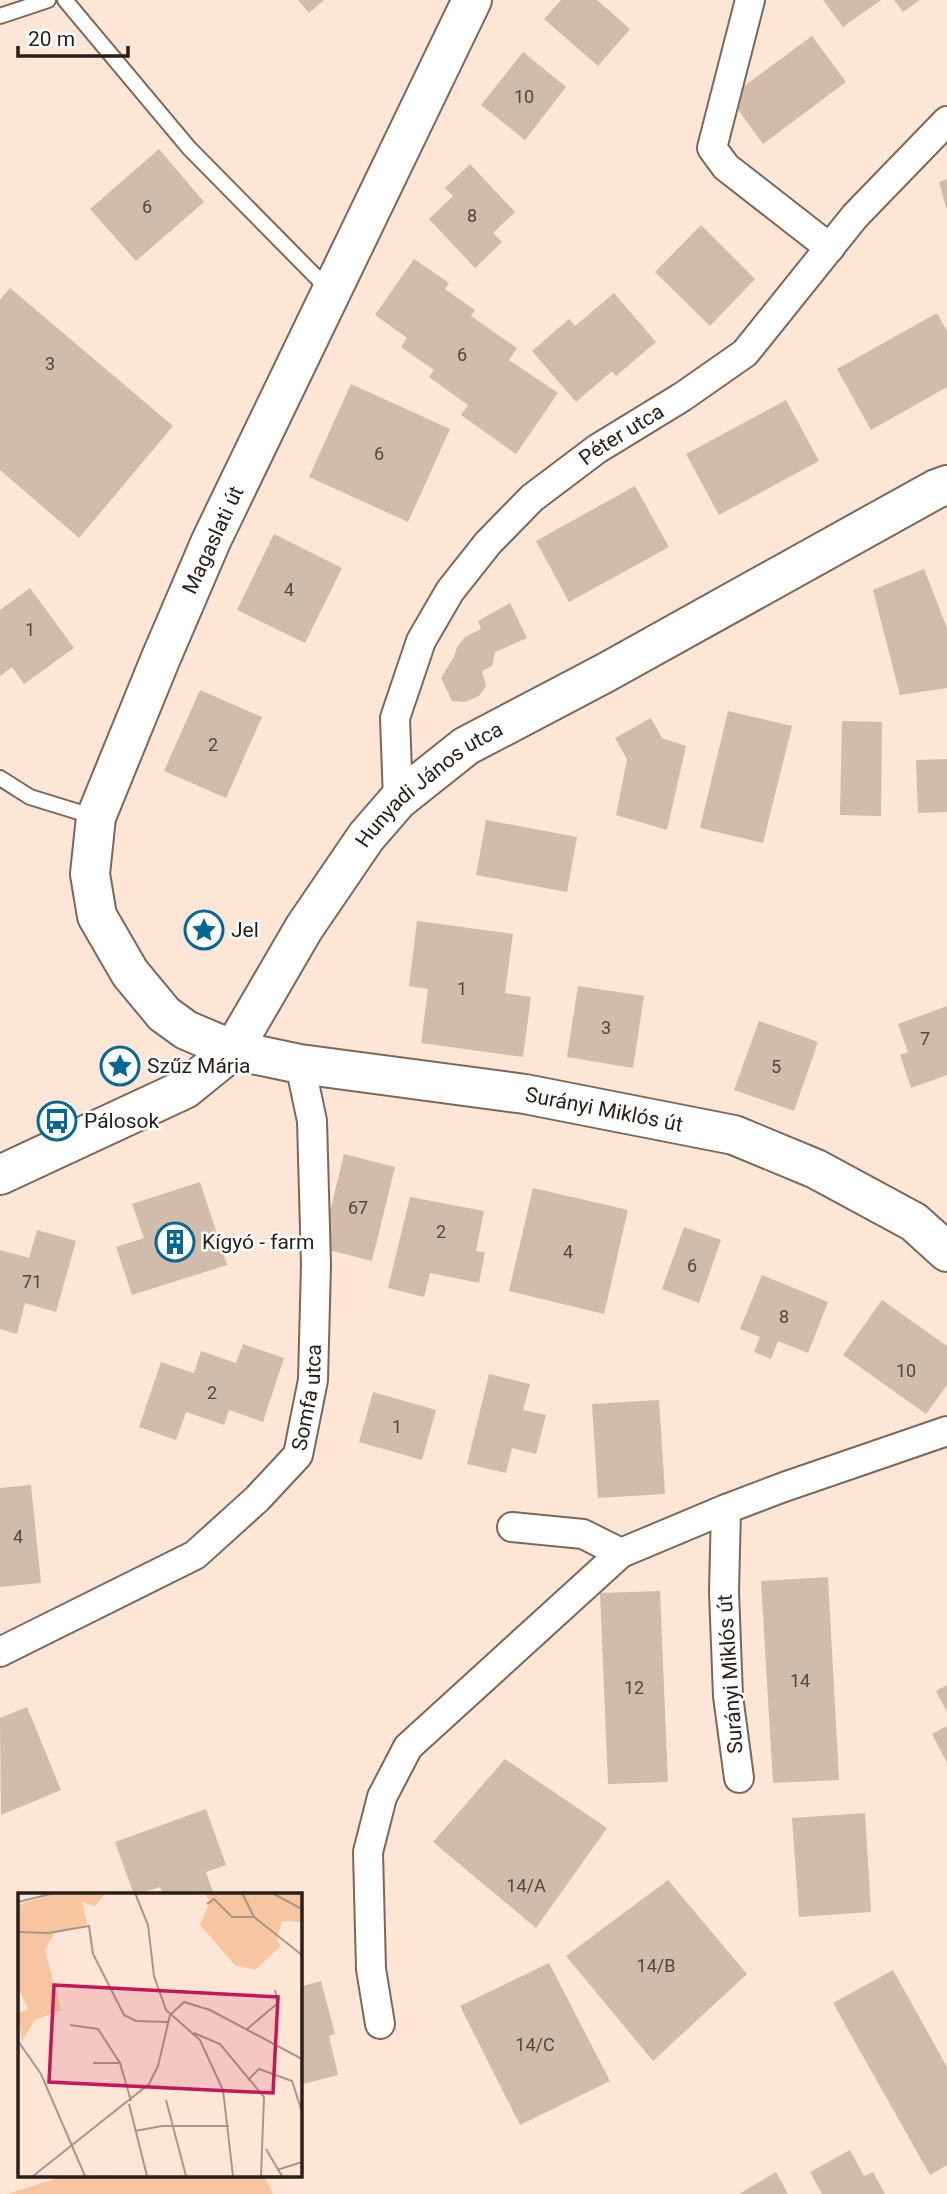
<svg xmlns="http://www.w3.org/2000/svg" width="947" height="2194" viewBox="0 0 947 2194" font-family="Roboto,sans-serif">
	<style>
		.green { fill: #f7c6a1 }
		.building { fill: #d1bbaa }
		.lines { fill: none; stroke-linecap: round; stroke-linejoin: round }
		.lane-casing { stroke: #7c6859; stroke-width: 18 }
		.street-casing { stroke: #7c6859; stroke-width: 32 }
		.secondary-casing { stroke: #7c6859; stroke-width: 42 }
		.lane { stroke: #fff; stroke-width: 14 }
		.street { stroke: #fff; stroke-width: 28 }
		.secondary { stroke: #fff; stroke-width: 38 }
		.labels { text-anchor: middle; dominant-baseline: central; stroke-width: 5; stroke-linejoin: round; paint-order: stroke }
		.number-label { font-size: 18px; fill: #52463c }
		.street-label { font-size: 21px; fill: #271f18; stroke: #fff }
		.poi-label { font-size: 21px; fill: #271f18; stroke: #fff; text-anchor: start }
		.inset-road { fill: none; stroke: #a79689; stroke-width: 2 }
		.view { fill: #c2185b; fill-opacity: 0.15; stroke: #c2185b; stroke-width: 3.5 }
		.inset-edge { fill: none; stroke: #271f18; stroke-width: 3.5 }
	</style>
	<rect width="100%" height="100%" fill="#fde6d5"/>
	<path class="green" d="M 67,2175 L 264,2175 L 273,2194 L 7,2194 Z"/>
	<path class="building" d="M 298,0 L 324,0 L 309,13 Z
		M 561,0 L 597,0 L 630,29 L 598,66 L 544,19 Z
		M 823,0 L 881,0 L 843,27 Z
		M 894,0 L 920,0 L 903,12 Z
		M 812,36 L 846,82 L 763,144 L 729,97 Z
		M 523,52 L 566,87 L 525,140 L 481,105 Z
		M 159,149 L 204,202 L 136,261 L 90,209 Z
		M 470,164 L 515,212 L 493,233 L 502,242 L 475,268 L 429,219 L 453,196 L 445,188 Z
		M 947,179 L 947,208 L 946,208 L 939,182 Z
		M 701,225 L 755,279 L 710,326 L 655,272 Z
		M 414,259 L 449,283 L 445,289 L 475,310 L 471,316 L 517,348 L 509,360 L 558,393 L 516,454 L 461,415 L 468,405 L 429,377 L 434,370 L 401,347 L 407,338 L 375,315 Z
		M 10,288 L 173,426 L 79,538 L 0,470 L 0,300 Z
		M 614,293 L 656,342 L 616,376 L 612,371 L 576,402 L 532,351 L 569,319 L 575,326 Z
		M 937,313 L 947,331 L 947,387 L 871,430 L 837,369 Z
		M 351,384 L 450,429 L 408,522 L 309,477 Z
		M 786,400 L 819,461 L 719,515 L 686,454 Z
		M 635,486 L 669,547 L 569,602 L 536,541 Z
		M 274,534 L 342,568 L 305,643 L 237,610 Z
		M 924,569 L 947,628 L 947,688 L 900,695 L 873,590 Z
		M 30,588 L 74,648 L 24,684 L 12,667 L 0,676 L 0,610 Z
		M 510,603 L 527,638 L 495,652 L 492,666 L 482,671 L 486,686 L 479,696 L 465,702 L 452,701 L 441,678 L 454,657 L 457,647 L 465,637 L 481,629 L 478,621 Z
		M 200,690 L 262,717 L 226,798 L 164,771 Z
		M 728,711 L 792,726 L 763,843 L 700,828 Z
		M 651,718 L 662,738 L 686,746 L 667,830 L 616,815 L 627,759 L 615,738 Z
		M 842,721 L 882,722 L 881,816 L 840,815 Z
		M 947,759 L 947,812 L 918,813 L 916,760 Z
		M 486,820 L 577,837 L 567,892 L 476,875 Z
		M 417,921 L 513,934 L 505,993 L 531,997 L 523,1057 L 421,1043 L 428,989 L 409,986 Z
		M 578,986 L 644,996 L 633,1068 L 567,1057 Z
		M 947,1006 L 947,1075 L 911,1088 L 900,1055 L 908,1052 L 898,1024 Z
		M 759,1021 L 818,1042 L 794,1111 L 734,1090 Z
		M 344,1154 L 395,1167 L 372,1261 L 321,1248 Z
		M 200,1182 L 227,1265 L 132,1295 L 116,1247 L 144,1238 L 132,1204 Z
		M 533,1188 L 628,1210 L 604,1314 L 509,1291 Z
		M 410,1197 L 484,1211 L 476,1251 L 485,1252 L 479,1283 L 430,1273 L 424,1297 L 388,1288 Z
		M 684,1227 L 721,1240 L 699,1303 L 662,1289 Z
		M 37,1230 L 76,1241 L 56,1312 L 25,1303 L 17,1334 L 0,1329 L 0,1250 L 29,1258 Z
		M 762,1275 L 828,1302 L 808,1353 L 778,1341 L 771,1359 L 754,1352 L 760,1337 L 740,1329 Z
		M 882,1300 L 947,1346 L 947,1385 L 926,1414 L 843,1355 Z
		M 243,1344 L 284,1358 L 263,1422 L 229,1410 L 224,1425 L 186,1412 L 176,1440 L 139,1427 L 161,1362 L 194,1373 L 201,1351 L 236,1363 Z
		M 489,1374 L 530,1384 L 523,1410 L 546,1415 L 536,1454 L 512,1448 L 506,1473 L 467,1464 Z
		M 373,1392 L 436,1410 L 422,1460 L 359,1442 Z
		M 659,1400 L 665,1494 L 598,1498 L 592,1404 Z
		M 31,1485 L 41,1583 L 0,1587 L 0,1488 Z
		M 828,1577 L 839,1780 L 773,1783 L 761,1581 Z
		M 660,1591 L 668,1782 L 608,1784 L 600,1593 Z
		M 947,1685 L 947,1712 L 936,1691 Z
		M 27,1707 L 61,1790 L 1,1815 L 0,1718 Z
		M 947,1726 L 947,1763 L 932,1734 Z
		M 505,1759 L 607,1828 L 536,1928 L 433,1842 Z
		M 206,1809 L 226,1865 L 206,1872 L 214,1895 L 163,1895 L 160,1887 L 134,1895 L 115,1842 Z
		M 865,1813 L 871,1912 L 799,1917 L 792,1818 Z
		M 668,1880 L 747,1974 L 653,2061 L 566,1956 Z
		M 549,1963 L 610,2081 L 520,2125 L 460,2006 Z
		M 893,1970 L 947,2067 L 947,2165 L 930,2175 L 833,2003 Z
		M 321,1981 L 335,2034 L 329,2036 L 338,2075 L 299,2085 L 299,1987 Z
		M 850,2150 L 864,2176 L 873,2172 L 885,2194 L 822,2194 L 810,2172 Z
		M 776,2172 L 788,2194 L 739,2194 Z"/>
	<g class="lines">
		<defs>
			<path id="lane" d="M 65,0 L 189,148 L 330,291
				M 0,16 L 48,0
				M 0,778 L 30,797 L 95,817"/>
			<g id="street">
				<path d="M 750,0 L 712,148 L 726,167 L 830,248"/>
				<path id="s1" d="M 398,800 L 395,718 L 421,641 L 450,591 L 488,543 L 532,498 L 597,449 L 682,397 L 745,353 L 855,216 L 947,121"/>
				<path d="M 512,1527 L 583,1534 L 621,1553"/>
				<path id="s2" d="M 0,1652 L 195,1555 L 257,1499 L 298,1455 L 313,1380 L 316,1265 L 312,1121 L 300,1064"/>
				<path d="M 739,1778 L 728,1696 L 724,1592 L 726,1509 L 784,1487 L 947,1431"/>
				<path d="M 380,2024 L 371,1969 L 368,1852 L 382,1797 L 408,1747 L 621,1553 L 726,1509"/>
			</g>
			<g id="secondary">
				<path id="s3" d="M 472,0 L 211,541 L 160,660 L 96,817 L 90,874 L 97,916 L 130,973 L 164,1014 L 186,1030 L 233,1050 L 300,1064 L 525,1094 L 734,1135 L 816,1169 L 914,1222 L 947,1252"/>
				<path id="s4" d="M 0,1175 L 185,1089 L 233,1050 L 304,928 L 366,837 L 398,800 L 466,746 L 605,673 L 936,489 L 947,485"/>
			</g>
		</defs>
		<use href="#lane" class="lane-casing"/>
		<use href="#street" class="street-casing"/>
		<use href="#secondary" class="secondary-casing"/>
		<use href="#lane" class="lane"/>
		<use href="#street" class="street"/>
		<use href="#secondary" class="secondary"/>
	</g>
	<defs>
		<symbol id="sight-ring" viewBox="-11 -11 22 22"><circle r="9.5" fill="#fff" stroke="#046796" stroke-width="1.5"/><path d="M0-6L1.8-2.2L6-1.7L2.9 1.2L3.7 5.4L0 3.3L-3.7 5.4L-2.9 1.2L-6-1.7L-1.8-2.2Z" fill="#046796"/></symbol>
		<symbol id="bus-ring" viewBox="-11 -11 22 22"><circle r="9.5" fill="#fff" stroke="#046796" stroke-width="1.5"/><path d="M-5-6H5V4H4V6H2V4H-2V6H-4V4H-5ZM-3.5-4V0h7V-4ZM-3.5 1.2v1.5H-2V1.2ZM2 1.2v1.5H3.5V1.2Z" fill="#046796"/></symbol>
		<symbol id="building-ring" viewBox="-11 -11 22 22"><circle r="9.5" fill="#fff" stroke="#046796" stroke-width="1.5"/><path d="M-4-6H4V6H1V3H-1V6H-4ZM-2.5-4.3h1.7v1.8h-1.7ZM.8-4.3h1.7v1.8H.8ZM-2.5-1h1.7V.8h-1.7ZM.8-1h1.7V.8H.8Z" fill="#046796"/></symbol>
	</defs>
	<g fill-rule="evenodd">
		<use href="#sight-ring" x="182" y="908" width="44" height="44"/>
		<use href="#sight-ring" x="98" y="1044" width="44" height="44"/>
		<use href="#bus-ring" x="35" y="1099" width="44" height="44"/>
		<use href="#building-ring" x="153" y="1220" width="44" height="44"/>
	</g>
	<g class="labels">
		<g class="number-label">
			<text x="524" y="96">10</text>
			<text x="147" y="206">6</text>
			<text x="472" y="215">8</text>
			<text x="462" y="354">6</text>
			<text x="50" y="363">3</text>
			<text x="379" y="453">6</text>
			<text x="289" y="589">4</text>
			<text x="30" y="629">1</text>
			<text x="213" y="744">2</text>
			<text x="462" y="988">1</text>
			<text x="606" y="1027">3</text>
			<text x="925" y="1038">7</text>
			<text x="776" y="1066">5</text>
			<text x="358" y="1207">67</text>
			<text x="441" y="1231">2</text>
			<text x="568" y="1251">4</text>
			<text x="692" y="1265">6</text>
			<text x="32" y="1281">71</text>
			<text x="784" y="1316">8</text>
			<text x="906" y="1370">10</text>
			<text x="212" y="1392">2</text>
			<text x="397" y="1426">1</text>
			<text x="18" y="1536">4</text>
			<text x="800" y="1680">14</text>
			<text x="634" y="1687">12</text>
			<text x="526" y="1885">14/A</text>
			<text x="656" y="1965">14/B</text>
			<text x="535" y="2044">14/C</text>
		</g>
		<g class="street-label">
			<text stroke="none"><textPath href="#s1" startOffset="455">Péter utca</textPath></text>
			<text transform="translate(213 540) rotate(-65)">Magaslati út</text>
			<text stroke="none"><textPath href="#s4" startOffset="600">Hunyadi János utca</textPath></text>
			<text stroke="none"><textPath href="#s3" startOffset="1573">Surányi Miklós út</textPath></text>
			<text stroke="none"><textPath href="#s2" startOffset="420">Somfa utca</textPath></text>
			<text transform="translate(730 1674) rotate(-94)">Surányi Miklós út</text>
		</g>
		<g class="poi-label">
			<text x="231" y="930">Jel</text>
			<text x="147" y="1066">Szűz Mária</text>
			<text x="84" y="1121">Pálosok</text>
			<text x="202" y="1242">Kígyó - farm</text>
		</g>
	</g>
	<g transform="translate(18 1893)">
		<rect width="284" height="284" fill="#fde6d5"/>
		<path d="M 41,0 L 88,0 L 77,13 L 64,9 L 69,31 L 36,41 L 27,57 L 43,117 L 17,127 L 4,148 L 0,120 L 10,116 L 0,94 L 0,12 ZM 186,0 L 283,0 L 283,29 L 264,28 L 259,47 L 263,53 L 237,77 L 217,72 L 182,32 L 192,8 Z" fill="#f7c6a1"/>
		<path class="inset-road" d="M 117,0 L 130,32 L 136,83 L 148,117 L 182,147 L 205,197 L 215,283M 224,0 L 236,24 L 284,62M 254,0 L 284,16M 0,9 L 37,0M 189,11 L 196,6 L 214,24 L 236,24M 0,39 L 30,40 L 71,33 L 75,61 L 106,122 L 118,128 L 150,129M 52,132 L 80,136 L 102,170M 229,136 L 260,110 L 257,97M 176,140 L 202,151 L 246,204 L 243,283M 0,148 L 23,181 L 67,283M 75,170 L 102,170 L 113,208M 230,187 L 241,176 L 274,188 L 284,219M 148,207 L 168,283M 111,211 L 129,283M 117,238 L 144,233 L 211,233M 248,256 L 264,283M 259,277 L 284,269M 15,283 L 131,191 L 140,173 L 152,122 L 166,109 L 192,117 L 284,166"/>
		<path class="view" d="M 36,92 L 260,104 L 255,200 L 31,189 Z"/>
		<rect width="284" height="284" class="inset-edge"/>
	</g>
	<path d="M18 46v10h110v-10" fill="none" stroke="#271f18" stroke-width="3.5"/>
	<text x="28" y="46" font-size="21" fill="#271f18" stroke="#ffffff" stroke-width="5" paint-order="stroke">20 m</text>
</svg>
